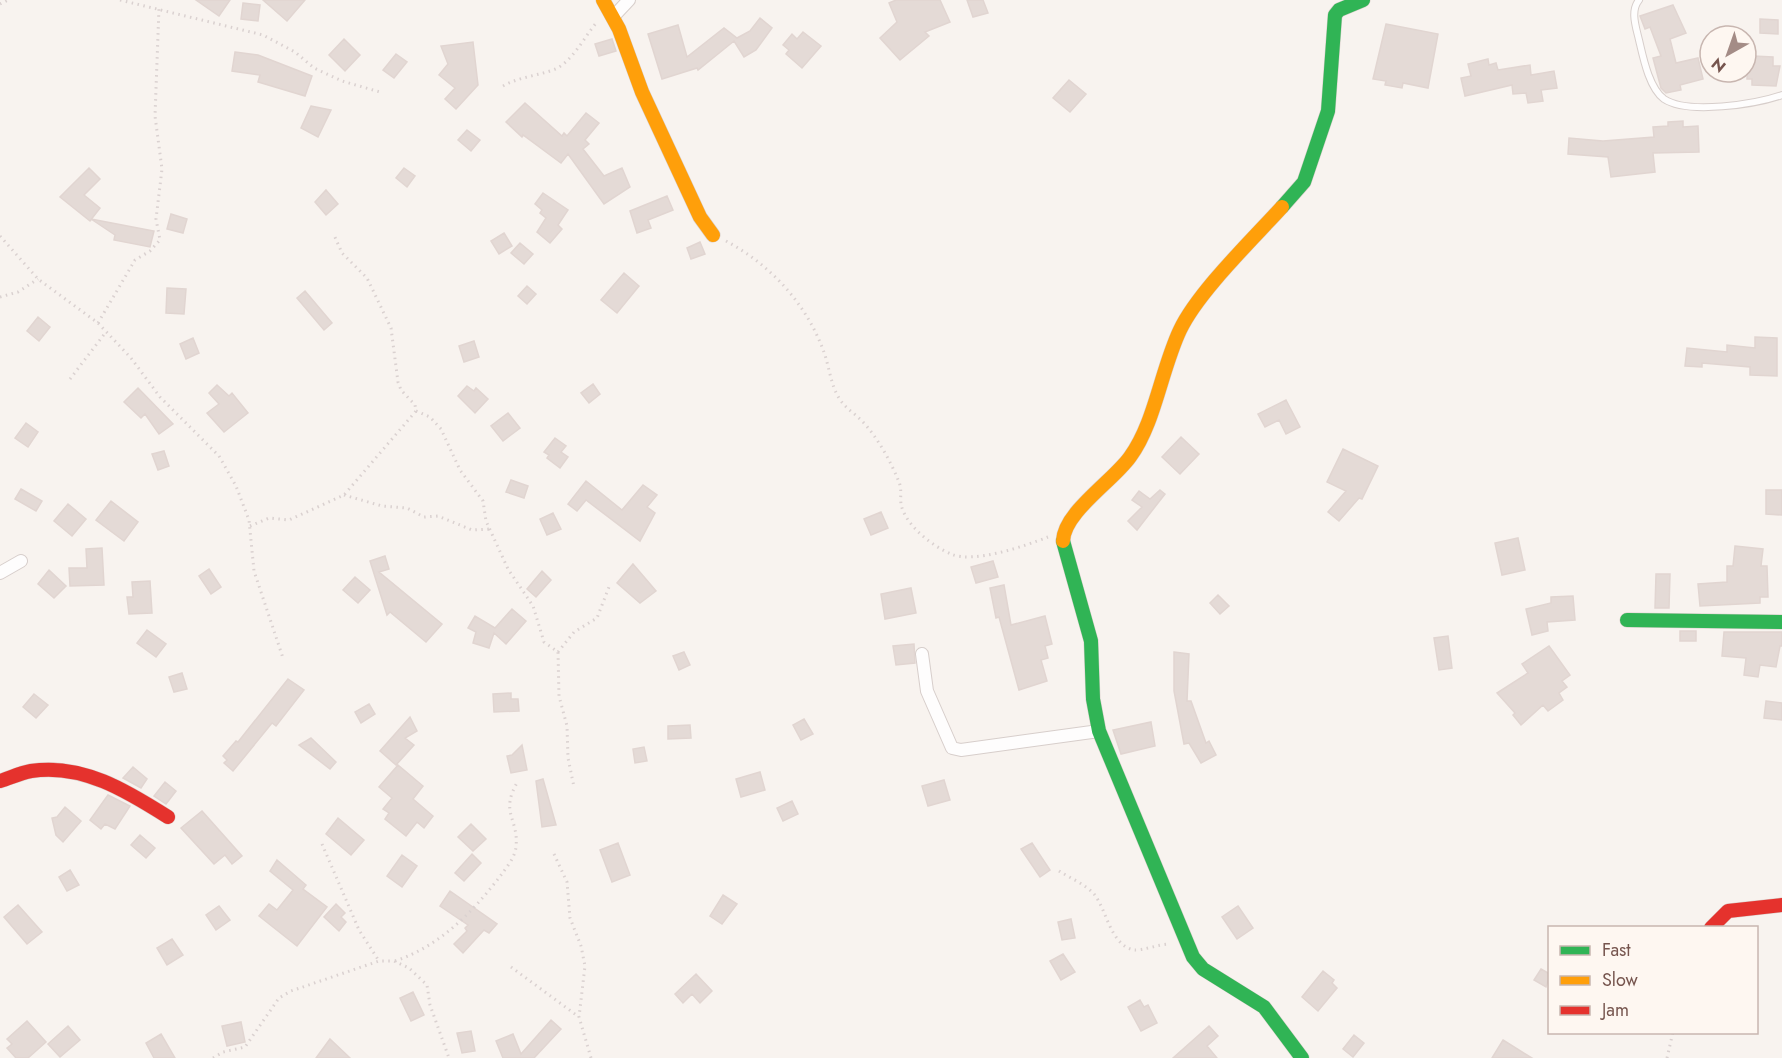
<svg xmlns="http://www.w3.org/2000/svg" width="1782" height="1058" viewBox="0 0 1782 1058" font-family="Jost,sans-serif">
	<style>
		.building { fill: #e4dad6; stroke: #e1d5d1; stroke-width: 1.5 }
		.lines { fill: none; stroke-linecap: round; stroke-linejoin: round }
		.lane-casing { stroke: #d7cecb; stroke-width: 8 }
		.street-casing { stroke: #d7cecb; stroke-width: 14 }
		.fast-casing { stroke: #d8ceca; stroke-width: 15 }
		.slow-casing { stroke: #d8ceca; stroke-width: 15 }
		.jam-casing { stroke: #d8ceca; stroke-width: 15 }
		.path { stroke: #dad1d0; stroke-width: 3; stroke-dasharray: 1.5 4.5; stroke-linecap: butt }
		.lane { stroke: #fefdfd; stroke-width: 6 }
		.street { stroke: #fefdfd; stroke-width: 12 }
		.fast { stroke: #30b455; stroke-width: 14 }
		.slow { stroke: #ff9f0a; stroke-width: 14 }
		.jam { stroke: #e5322d; stroke-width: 14 }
	</style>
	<rect width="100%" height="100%" fill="#f8f3ef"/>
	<path class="building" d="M 196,0 L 230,0 L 219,16 Z
		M 263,0 L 305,0 L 287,21 Z
		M 896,0 L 940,0 L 950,22 L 925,32 L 929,36 L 900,60 L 880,38 L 897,22 L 889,3 Z
		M 967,0 L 983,0 L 988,13 L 973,17 Z
		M 243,3 L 260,5 L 258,21 L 241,19 Z
		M 1673,5 L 1686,33 L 1670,39 L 1676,63 L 1698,58 L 1703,79 L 1680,85 L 1681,90 L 1666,93 L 1661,88 L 1653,58 L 1661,56 L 1650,27 L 1645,29 L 1640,16 Z
		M 760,18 L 772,28 L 756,50 L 744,57 L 734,41 L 698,70 L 697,68 L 662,79 L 648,34 L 678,25 L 687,57 L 724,28 L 737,38 L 750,31 Z
		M 1760,19 L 1778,20 L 1778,34 L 1760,33 Z
		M 1386,24 L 1438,34 L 1428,88 L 1403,83 L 1402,88 L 1385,85 L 1386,81 L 1373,79 Z
		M 803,32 L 821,46 L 802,68 L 786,54 L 789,50 L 783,45 L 792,34 L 797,39 Z
		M 344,39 L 360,55 L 345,71 L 329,55 Z
		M 612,39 L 616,51 L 599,56 L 595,44 Z
		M 473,42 L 478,85 L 456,109 L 445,99 L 455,88 L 439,75 L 448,64 L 441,46 Z
		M 235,52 L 258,55 L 312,76 L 305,96 L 258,82 L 260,75 L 232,71 Z
		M 396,54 L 407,62 L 394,78 L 383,70 Z
		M 1753,56 L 1773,57 L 1773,66 L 1780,66 L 1776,86 L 1752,85 L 1752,79 L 1747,79 L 1748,60 L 1753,60 Z
		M 1488,59 L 1489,65 L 1496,63 L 1498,70 L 1530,65 L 1531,75 L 1554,71 L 1557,88 L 1541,90 L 1543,101 L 1528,103 L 1526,93 L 1513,94 L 1512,85 L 1465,96 L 1461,78 L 1471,76 L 1468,64 Z
		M 1069,80 L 1086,94 L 1070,112 L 1053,98 Z
		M 525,103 L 562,136 L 564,133 L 567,136 L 586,113 L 599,123 L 585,140 L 589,144 L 583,149 L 604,176 L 622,168 L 630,187 L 604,204 L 568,154 L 561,163 L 523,135 L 522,137 L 506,122 Z
		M 311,106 L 331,110 L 318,137 L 301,128 Z
		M 1683,121 L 1683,127 L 1698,126 L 1699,152 L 1653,153 L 1655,172 L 1611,177 L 1608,157 L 1568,154 L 1569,138 L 1603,141 L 1654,137 L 1653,127 L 1668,126 L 1668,122 Z
		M 467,130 L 480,140 L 471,151 L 458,140 Z
		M 89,168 L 100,179 L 84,195 L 100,208 L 90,221 L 60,197 Z
		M 404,168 L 415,176 L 407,187 L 396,178 Z
		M 326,190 L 338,204 L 326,215 L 315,202 Z
		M 543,193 L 568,210 L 558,225 L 562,229 L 550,243 L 537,232 L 546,218 L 540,213 L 542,210 L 535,204 Z
		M 667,196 L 673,210 L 648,220 L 651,228 L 637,233 L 630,211 Z
		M 171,214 L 187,219 L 183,233 L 167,229 Z
		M 91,219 L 154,231 L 150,247 L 114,240 L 115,235 Z
		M 504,233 L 512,246 L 499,254 L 491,241 Z
		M 700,242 L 705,254 L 691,259 L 687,248 Z
		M 520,243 L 533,254 L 524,264 L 511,253 Z
		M 624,273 L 639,286 L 617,313 L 601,300 Z
		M 527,286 L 536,294 L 527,304 L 518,296 Z
		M 167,288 L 186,289 L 184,314 L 166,313 Z
		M 305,291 L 332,323 L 324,330 L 297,298 Z
		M 38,317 L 50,327 L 39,341 L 27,331 Z
		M 1755,337 L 1777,338 L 1777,376 L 1750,375 L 1750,367 L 1702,363 L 1702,367 L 1685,366 L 1687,348 L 1727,352 L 1727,345 L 1755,348 Z
		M 193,338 L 199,353 L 186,359 L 180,344 Z
		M 474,341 L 479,357 L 464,362 L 459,346 Z
		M 593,384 L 600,394 L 589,403 L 581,393 Z
		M 217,385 L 229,396 L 232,393 L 248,413 L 224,432 L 207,413 L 219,404 L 209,393 Z
		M 467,386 L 474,391 L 476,388 L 488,399 L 475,413 L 458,396 Z
		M 138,388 L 173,424 L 159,434 L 145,414 L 141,418 L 124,402 Z
		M 1286,400 L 1300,427 L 1286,434 L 1279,420 L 1265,427 L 1258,414 Z
		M 508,413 L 520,428 L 503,441 L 491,426 Z
		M 26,423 L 38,432 L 28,447 L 15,438 Z
		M 1181,437 L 1199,454 L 1180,474 L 1162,457 Z
		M 555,438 L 566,446 L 561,452 L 568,457 L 560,468 L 547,458 L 549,455 L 544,452 Z
		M 1343,449 L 1378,466 L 1362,499 L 1359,498 L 1339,521 L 1328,512 L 1346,491 L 1327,482 Z
		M 164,451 L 169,466 L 158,470 L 152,454 Z
		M 511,480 L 528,486 L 524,498 L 506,492 Z
		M 586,481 L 622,510 L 643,485 L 657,495 L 647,507 L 655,513 L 640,541 L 586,500 L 577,511 L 568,504 Z
		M 21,489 L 42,501 L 36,511 L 15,499 Z
		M 1160,490 L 1165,494 L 1137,530 L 1128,521 L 1142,507 L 1132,500 L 1139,491 L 1150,499 Z
		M 1766,490 L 1782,490 L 1782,515 L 1766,514 Z
		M 111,501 L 138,522 L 124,541 L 96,520 Z
		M 68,504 L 86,519 L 72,536 L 54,521 Z
		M 881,512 L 888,528 L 871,535 L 864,519 Z
		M 553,513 L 561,529 L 547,535 L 540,519 Z
		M 1518,538 L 1525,570 L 1502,575 L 1495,543 Z
		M 1735,546 L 1763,549 L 1761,566 L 1767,566 L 1768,597 L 1760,597 L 1760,603 L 1700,606 L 1698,584 L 1727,582 L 1727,566 L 1733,566 Z
		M 102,548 L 104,585 L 70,586 L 69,568 L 87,568 L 86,549 Z
		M 385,556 L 389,569 L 379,572 L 442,624 L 426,642 L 390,612 L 387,615 L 370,561 Z
		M 993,561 L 998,577 L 976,583 L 971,567 Z
		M 633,564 L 656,591 L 640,603 L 617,583 Z
		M 209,569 L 221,587 L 211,594 L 199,576 Z
		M 49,570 L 66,586 L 54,598 L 38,584 Z
		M 542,571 L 551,580 L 536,597 L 527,589 Z
		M 1656,574 L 1670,574 L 1669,608 L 1655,608 Z
		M 355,577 L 370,590 L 358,603 L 343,590 Z
		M 150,581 L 152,613 L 129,614 L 127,597 L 133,597 L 132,582 Z
		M 1004,585 L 1011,625 L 1045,616 L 1052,644 L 1045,646 L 1048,658 L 1041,660 L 1047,681 L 1019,690 L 999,617 L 996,618 L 990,588 Z
		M 911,588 L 916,613 L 885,619 L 881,594 Z
		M 1218,595 L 1229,606 L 1220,614 L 1210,603 Z
		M 1573,596 L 1575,620 L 1547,622 L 1548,631 L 1532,635 L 1526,609 L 1551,603 L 1551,597 Z
		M 512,609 L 526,621 L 506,644 L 494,633 L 489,648 L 473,643 L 476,632 L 468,628 L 475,616 L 495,628 Z
		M 147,630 L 166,644 L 156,657 L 137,643 Z
		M 1680,631 L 1696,631 L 1696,641 L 1680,641 Z
		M 1724,632 L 1782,632 L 1782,646 L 1780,646 L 1776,667 L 1760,665 L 1758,677 L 1744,675 L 1746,658 L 1722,656 Z
		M 1448,636 L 1452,668 L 1439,670 L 1434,638 Z
		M 914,644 L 915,663 L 896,665 L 893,646 Z
		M 1549,646 L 1570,675 L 1562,681 L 1567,687 L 1559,693 L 1563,700 L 1548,711 L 1543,705 L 1521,725 L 1513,715 L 1515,713 L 1497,693 L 1528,673 L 1522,664 Z
		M 684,652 L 690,665 L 679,670 L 673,656 Z
		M 1174,652 L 1189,654 L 1187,701 L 1191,701 L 1206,743 L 1209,741 L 1216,755 L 1201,763 L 1189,743 L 1184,744 L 1174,691 Z
		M 182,673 L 187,689 L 174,692 L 169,677 Z
		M 288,679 L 304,690 L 276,726 L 272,723 L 233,771 L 224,763 L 227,760 L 223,756 L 236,741 L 238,742 Z
		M 511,693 L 511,699 L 518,699 L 519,711 L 494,712 L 493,694 Z
		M 34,694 L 48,705 L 36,718 L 23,707 Z
		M 1766,701 L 1782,703 L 1782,720 L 1764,718 Z
		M 369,704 L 375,714 L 361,723 L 355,712 Z
		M 410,717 L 417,731 L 405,738 L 414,745 L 396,765 L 380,751 Z
		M 804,719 L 813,734 L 801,740 L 793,725 Z
		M 1151,722 L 1155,746 L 1121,754 L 1113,730 Z
		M 690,725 L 691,738 L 668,739 L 668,726 Z
		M 311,738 L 336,762 L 330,769 L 299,745 Z
		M 522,745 L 527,770 L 511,773 L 507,756 L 512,755 Z
		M 644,747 L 647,761 L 635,763 L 633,749 Z
		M 398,765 L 423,786 L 413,799 L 433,816 L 424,828 L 417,822 L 406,836 L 385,819 L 389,813 L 383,809 L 392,798 L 379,787 Z
		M 133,767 L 147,779 L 141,788 L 123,778 Z
		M 760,772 L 765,790 L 741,797 L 736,779 Z
		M 543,779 L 556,825 L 542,827 L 536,781 Z
		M 944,780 L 950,800 L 928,806 L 922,786 Z
		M 165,782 L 176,791 L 166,804 L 154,796 Z
		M 108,795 L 130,806 L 115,829 L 105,824 L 101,829 L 90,820 Z
		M 792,801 L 798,814 L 783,821 L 777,808 Z
		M 65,807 L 81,821 L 63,842 L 56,835 L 52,818 L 57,817 Z
		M 202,811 L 242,856 L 232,864 L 225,855 L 214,864 L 181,828 Z
		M 338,818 L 364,840 L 351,855 L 326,834 Z
		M 471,824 L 486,839 L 473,851 L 458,837 Z
		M 140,835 L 155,848 L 146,858 L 131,845 Z
		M 618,843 L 630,875 L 612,882 L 600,850 Z
		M 1032,843 L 1050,870 L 1040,877 L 1021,849 Z
		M 472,854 L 481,863 L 464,881 L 455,873 Z
		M 402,855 L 417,866 L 402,887 L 387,876 Z
		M 277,860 L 306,885 L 303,889 L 327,907 L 297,946 L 259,916 L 269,904 L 277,910 L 293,890 L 270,871 Z
		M 70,870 L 79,885 L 67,891 L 59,877 Z
		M 450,891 L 497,924 L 489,933 L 484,930 L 463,953 L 454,944 L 467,931 L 465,928 L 468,925 L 440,906 Z
		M 723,895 L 737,904 L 722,924 L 710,916 Z
		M 336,904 L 345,913 L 341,917 L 346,922 L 339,931 L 324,917 Z
		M 18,905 L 42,932 L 27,944 L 4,917 Z
		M 219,906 L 230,920 L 216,930 L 206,915 Z
		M 1238,906 L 1253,928 L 1237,939 L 1222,917 Z
		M 1071,919 L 1075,938 L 1062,940 L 1058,922 Z
		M 172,939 L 183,955 L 167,965 L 157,948 Z
		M 1063,954 L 1075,972 L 1061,980 L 1050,961 Z
		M 1541,969 L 1550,974 L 1546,987 L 1534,980 Z
		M 1323,971 L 1334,980 L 1332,983 L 1337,988 L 1318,1011 L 1302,997 Z
		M 696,974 L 712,991 L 700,1003 L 692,994 L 683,1003 L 675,994 Z
		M 413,992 L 424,1015 L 411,1021 L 400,998 Z
		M 1140,1000 L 1144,1007 L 1148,1005 L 1157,1023 L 1141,1031 L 1128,1007 Z
		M 551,1020 L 561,1029 L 534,1058 L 503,1058 L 496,1041 L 513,1034 L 521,1054 Z
		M 27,1021 L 46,1042 L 28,1058 L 16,1058 L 7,1048 L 12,1044 L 7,1039 Z
		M 241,1022 L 245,1042 L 227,1046 L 222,1026 Z
		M 68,1026 L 80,1040 L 60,1057 L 48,1044 Z
		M 1209,1026 L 1218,1036 L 1207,1046 L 1217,1058 L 1173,1058 Z
		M 471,1031 L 475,1051 L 462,1053 L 457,1033 Z
		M 161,1034 L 175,1058 L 154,1058 L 146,1043 Z
		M 1354,1035 L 1364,1043 L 1353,1057 L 1343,1049 Z
		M 330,1039 L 350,1058 L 316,1058 Z
		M 1503,1040 L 1532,1058 L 1492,1058 Z"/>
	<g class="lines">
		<defs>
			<path id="lane" d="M 1639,0 C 1630,11 1636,27 1639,40 C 1643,57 1649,88 1664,99 C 1688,115 1756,104 1782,95"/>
			<path id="street" d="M 613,17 L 629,0
				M 0,573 L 21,561
				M 922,654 L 927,691 L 952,748 L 961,750 L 1099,731"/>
			<path id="fast" d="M 1282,207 L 1304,182 L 1328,111 L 1335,15 L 1339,10 L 1363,0
				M 1063,541 L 1091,641 L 1093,699 L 1099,731 L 1193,957 L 1203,969 L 1264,1007 L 1302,1058
				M 1627,620 L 1782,622"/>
			<path id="slow" d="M 603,0 L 619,29 L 642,92 L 700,217 L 713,235
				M 1063,541 C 1064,512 1113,481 1130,457 C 1155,423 1161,370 1180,330 C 1198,292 1252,240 1282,207"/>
			<path id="jam" d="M 0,781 C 10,778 20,773 31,771 C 82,763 127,791 168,817
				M 1711,928 L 1728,911 L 1782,905"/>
		</defs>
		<use href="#lane" class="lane-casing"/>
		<use href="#street" class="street-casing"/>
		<use href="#fast" class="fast-casing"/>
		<use href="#slow" class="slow-casing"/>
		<use href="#jam" class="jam-casing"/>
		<path class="path" d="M 120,0 L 263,35 L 295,52 L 314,68 L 342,81 L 380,92
			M 0,4 L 8,0
			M 503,86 C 519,77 536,76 553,70 C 572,63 584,37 597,22
			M 0,236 L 38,279 L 98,323 L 131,358 L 160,397 L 219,456 L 236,486 L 249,520 L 254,571 L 283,658
			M 726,241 C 769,264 804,301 822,347 C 829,363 830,384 839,398 C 845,408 853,412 861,420 C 877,436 891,462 899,482 C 902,489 900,497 901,504 C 905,525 932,546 951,554 C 973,564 1025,546 1048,537
			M 0,297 L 18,292 L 38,279
			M 98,323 L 135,260 L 150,251 L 160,240 L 156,219 L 162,169 L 155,116 L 159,8
			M 70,379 L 106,332
			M 416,411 L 430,417 L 441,429 L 460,470 L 483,501 L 486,521 L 508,569 L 533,606 L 544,642 L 558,652 L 559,696 L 567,726 L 568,758 L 574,787
			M 344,495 L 382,506 L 407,508 L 424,517 L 438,516 L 472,530 L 490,529
			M 250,526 L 269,518 L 289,520 L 344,495 L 416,411 L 415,405 L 401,390 L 398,382 L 391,328 L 367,278 L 342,253 L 334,235
			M 558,652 L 574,632 L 597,618 L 609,587
			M 322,844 L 359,930 L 379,961
			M 554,854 L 567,882 L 570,918 L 581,946 L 585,966 L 579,1017 L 591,1058
			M 1059,871 C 1070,878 1085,884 1094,894 C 1107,910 1110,945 1134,950 C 1142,951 1159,944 1170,944
			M 395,961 C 440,946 473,912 501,875 C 507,867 515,857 516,847 C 519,818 499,813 518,781
			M 511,967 L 579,1017
			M 213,1058 L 223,1052 L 245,1047 L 279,998 L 291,991 L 379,961 L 394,961 L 409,968 L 427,985 L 430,1005 L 449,1058
			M 1667,1058 L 1673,1032"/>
		<use href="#lane" class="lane"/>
		<use href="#street" class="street"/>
		<use href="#fast" class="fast"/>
		<use href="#slow" class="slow"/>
		<use href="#jam" class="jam"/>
	</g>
	<rect x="1548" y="926" width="210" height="108" fill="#fef7f1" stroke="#c8b6b0" stroke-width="1.5"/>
	<rect x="1560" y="946" width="30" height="9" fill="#30b455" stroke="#c8b6b0" stroke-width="1.5"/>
	<text x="1602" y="956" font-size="18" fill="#76554e">Fast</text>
	<rect x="1560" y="976" width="30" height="9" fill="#ff9f0a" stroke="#c8b6b0" stroke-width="1.5"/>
	<text x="1602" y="986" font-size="18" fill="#76554e">Slow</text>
	<rect x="1560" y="1006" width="30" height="9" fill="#e5322d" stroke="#c8b6b0" stroke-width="1.5"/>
	<text x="1602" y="1016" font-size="18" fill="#76554e">Jam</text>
	<g transform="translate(1728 54) rotate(220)"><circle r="28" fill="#fef7f1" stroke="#c8b6b0" stroke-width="1.5"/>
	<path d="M0-4.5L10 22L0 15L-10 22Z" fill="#a48c86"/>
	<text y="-9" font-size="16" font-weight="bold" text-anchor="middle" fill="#76554e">N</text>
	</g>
</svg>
